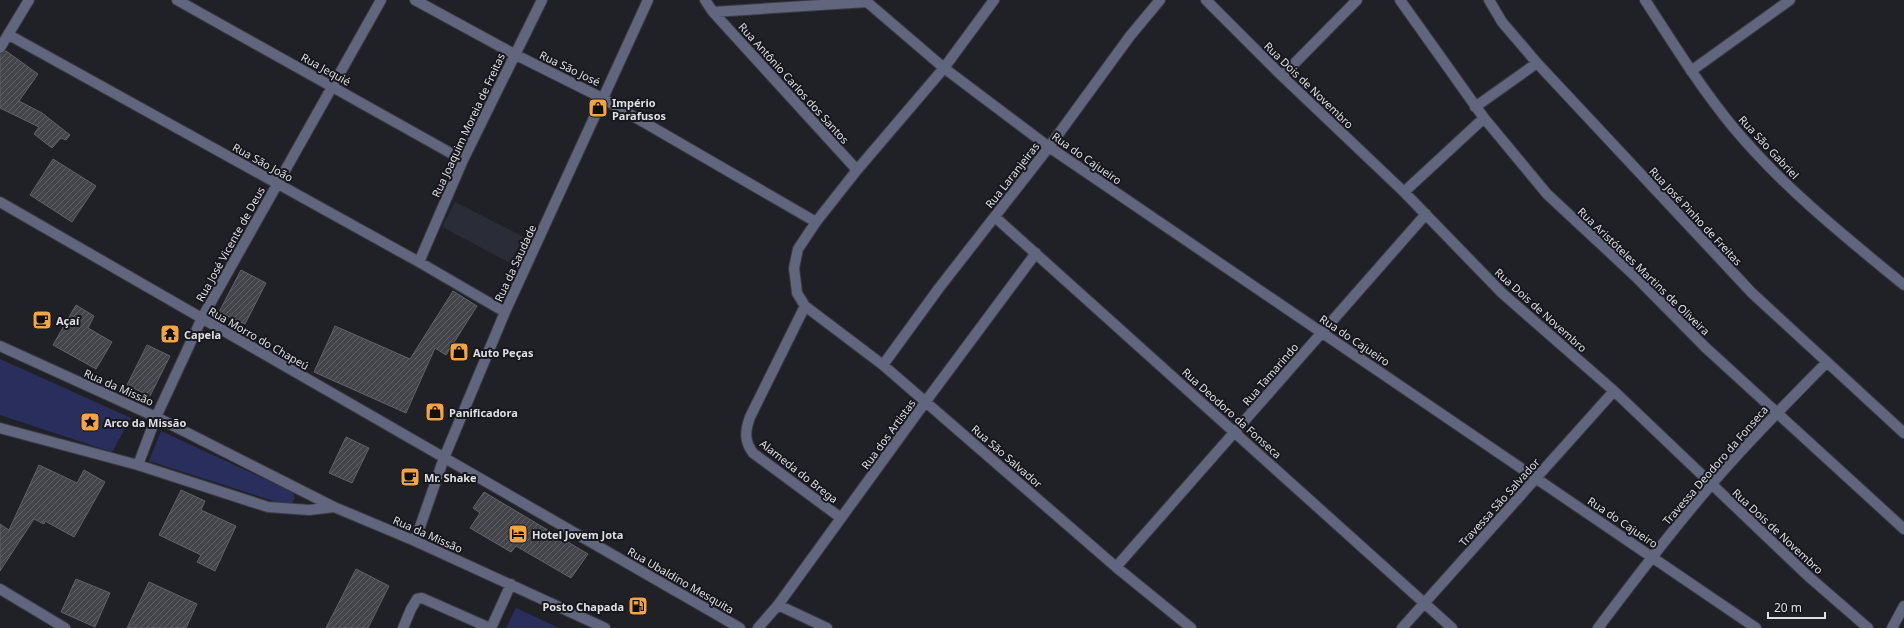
<svg xmlns="http://www.w3.org/2000/svg" width="1904" height="628" viewBox="0 0 1904 628" font-family="'Noto Sans',sans-serif">
	<style>
		.built { fill: #2a2c37 }
		.park { fill: #2a2e5c }
		.building { fill: url(#building-hatch); stroke: #616269 }
		.lines { fill: none; stroke-linecap: round; stroke-linejoin: round }
		.minor-casing { stroke: #3b3c41; stroke-width: 12 }
		.minor { stroke: #61657d; stroke-width: 10 }
		.labels { text-anchor: middle; dominant-baseline: central; stroke-width: 4; stroke-linejoin: round; paint-order: stroke }
		.street-label { font-size: 11px; fill: #dfdfe3; stroke: #17181d }
		.poi-label { font-size: 11px; font-weight: bold; fill: #dfdfe3; stroke: #17181d; text-anchor: start }
	</style>
	<defs>
		<pattern id="building-hatch" width="6" height="6" patternUnits="userSpaceOnUse"><rect width="6" height="6" fill="#44454b"/><path d="M-1 1l2-2M0 6l6-6M5 7l2-2" fill="none" stroke="#5f5f65"/></pattern>
	</defs>
	<rect width="100%" height="100%" fill="#202127"/>
	<path class="built" d="M 455,202 L 524,237 L 510,263 L 442,227 Z"/>
	<path class="park" d="M 0,359 L 131,418 L 112,452 L 0,415 Z
		M 161,431 L 293,492 L 295,498 L 291,504 L 280,503 L 149,461 Z
		M 516,608 L 559,628 L 506,628 Z"/>
	<path class="building" d="M 6,51 L 38,74 L 19,101 L 42,113 L 70,135 L 66,140 L 61,138 L 52,148 L 34,134 L 39,127 L 0,108 L 0,54 Z
		M 53,159 L 96,186 L 72,222 L 30,195 Z
		M 241,270 L 266,283 L 245,324 L 219,312 Z
		M 453,291 L 477,306 L 446,355 L 435,348 L 406,413 L 314,372 L 335,326 L 410,359 Z
		M 76,305 L 94,316 L 88,328 L 112,342 L 96,369 L 53,345 Z
		M 147,345 L 170,356 L 150,396 L 127,385 Z
		M 346,437 L 369,448 L 352,483 L 329,473 Z
		M 39,465 L 77,483 L 84,470 L 105,482 L 74,537 L 45,521 L 44,524 L 34,519 L 0,571 L 0,524 L 9,530 Z
		M 181,490 L 205,501 L 201,510 L 236,526 L 215,571 L 197,562 L 201,555 L 159,535 Z
		M 484,492 L 588,554 L 571,578 L 516,546 L 511,552 L 470,528 L 480,513 L 473,508 Z
		M 356,569 L 389,586 L 368,628 L 326,628 Z
		M 76,579 L 110,593 L 95,627 L 61,612 Z
		M 149,582 L 197,604 L 186,628 L 127,628 Z"/>
	<g class="lines">
		<defs>
			<path id="minor" d="M 177,0 L 463,160
				M 415,0 L 514,54 L 602,98 L 816,222
				M 705,0 L 713,12 L 857,170
				M 994,0 L 944,68 L 857,170 L 816,222 L 798,249 L 794,268 L 796,284 L 797,293 L 805,306 L 883,365 L 1116,567 L 1191,628
				M 1206,0 L 1282,76 L 1404,192 L 1502,293 L 1614,391 L 1808,576 L 1868,628
				M 1400,0 L 1484,118 L 1547,194 L 1635,276 L 1705,347 L 1904,529
				M 1489,0 L 1502,22 L 1537,63 L 1752,293 L 1904,433
				M 1645,0 C 1673,43 1700,87 1733,127 C 1783,187 1844,236 1904,285
				M 713,12 L 867,2 L 944,68 L 1049,147 L 1756,628
				M 9,35 L 419,262 L 505,312
				M 0,48 L 29,0
				M 1691,71 L 1790,0
				M 1282,76 L 1357,0
				M 1475,107 L 1537,63
				M 1404,192 L 1484,118
				M 0,202 L 740,628
				M 995,217 L 1452,628
				M 419,262 L 463,160 L 542,0
				M 805,306 L 750,417 C 745,431 744,441 753,453 L 841,518
				M 0,346 L 156,417 L 334,507 L 415,541 L 605,628
				M 883,365 L 939,288 L 1049,147 L 1130,36 L 1160,0
				M 0,428 L 138,465 L 268,507 L 309,510 L 334,507
				M 138,465 L 156,417 L 202,318 L 381,0
				M 415,541 L 444,458 L 505,312 L 648,0
				M 1116,567 L 1426,214
				M 0,589 L 65,628
				M 778,605 L 827,628
				M 403,628 L 411,609 L 417,599 L 422,598 L 490,628
				M 491,628 L 511,584
				M 758,628 L 778,605 L 926,401 L 1036,253
				M 1402,628 L 1614,391
				M 1598,628 C 1635,579 1671,531 1711,485 C 1747,442 1788,402 1827,362
				M 1892,628 L 1904,606"/>
		</defs>
		<use href="#minor" class="minor-casing"/>
		<use href="#minor" class="minor"/>
	</g>
	<defs>
		<symbol id="shop-square" viewBox="-11 -11 22 22"><rect x="-9" y="-9" width="18" height="18" rx="4" fill="#f4a443" stroke="#17181d"/><path d="M-5-2.5h2.3a2.7 3.5 0 0 1 5.4 0H5L5.5 6h-11ZM-1.5-2.5h3a1.5 2.3 0 0 0-3 0Z" fill="#111"/></symbol>
		<symbol id="cafe-square" viewBox="-11 -11 22 22"><rect x="-9" y="-9" width="18" height="18" rx="4" fill="#f4a443" stroke="#17181d"/><path d="M-5.5-4.5H6V0H3Q3 3.5 0 3.5H-2.5Q-5.5 3.5-5.5 0ZM3-3.2v2h1.7v-2ZM-6 4.5H4V6H-6Z" fill="#111"/></symbol>
		<symbol id="temple-square" viewBox="-11 -11 22 22"><rect x="-9" y="-9" width="18" height="18" rx="4" fill="#f4a443" stroke="#17181d"/><path d="M0-6L5-2H3V0L6.5 2.5H4V6H1.5V3h-3V6H-4V2.5H-6.5L-3 0V-2H-5Z" fill="#111"/></symbol>
		<symbol id="sight-square" viewBox="-11 -11 22 22"><rect x="-9" y="-9" width="18" height="18" rx="4" fill="#f4a443" stroke="#17181d"/><path d="M0-6L1.8-2.2L6-1.7L2.9 1.2L3.7 5.4L0 3.3L-3.7 5.4L-2.9 1.2L-6-1.7L-1.8-2.2Z" fill="#111"/></symbol>
		<symbol id="hotel-square" viewBox="-11 -11 22 22"><rect x="-9" y="-9" width="18" height="18" rx="4" fill="#f4a443" stroke="#17181d"/><path d="M-6-4.5h1.5V1H6V5H4.5V3h-9V5H-6ZM-4 0a1.8 1.8 0 1 1 3.6 0ZM.5 0V-2.5h3Q6-2.5 6 0Z" fill="#111"/></symbol>
		<symbol id="fuel-square" viewBox="-11 -11 22 22"><rect x="-9" y="-9" width="18" height="18" rx="4" fill="#f4a443" stroke="#17181d"/><path d="M-5.5-6h7V0h2V4h1.3V-2.5L3-4.5l.8-.8L6-3V5H2.5V1h-1V6h-7ZM-4.2-4.7v3.2H.2V-4.7Z" fill="#111"/></symbol>
	</defs>
	<g fill-rule="evenodd">
		<use href="#shop-square" x="587" y="97" width="22" height="22"/>
		<use href="#cafe-square" x="31" y="309" width="22" height="22"/>
		<use href="#temple-square" x="159" y="323" width="22" height="22"/>
		<use href="#shop-square" x="448" y="341" width="22" height="22"/>
		<use href="#shop-square" x="424" y="401" width="22" height="22"/>
		<use href="#sight-square" x="79" y="411" width="22" height="22"/>
		<use href="#cafe-square" x="399" y="466" width="22" height="22"/>
		<use href="#hotel-square" x="507" y="523" width="22" height="22"/>
		<use href="#fuel-square" x="627" y="595" width="22" height="22"/>
	</g>
	<g class="labels">
		<g class="street-label">
			<text transform="translate(570 68) rotate(26)">Rua São José</text>
			<text transform="translate(326 69) rotate(29)">Rua Jequié</text>
			<text transform="translate(794 83) rotate(48)">Rua Antônio Carlos dos Santos</text>
			<text transform="translate(1309 85) rotate(44)">Rua Dois de Novembro</text>
			<text transform="translate(468 125) rotate(-65)">Rua Joaquim Moreia de Freitas</text>
			<text transform="translate(1769 147) rotate(47)">Rua São Gabriel</text>
			<text transform="translate(1087 158) rotate(35)">Rua do Cajueiro</text>
			<text transform="translate(263 162) rotate(29)">Rua São João</text>
			<text transform="translate(1012 175) rotate(-52)">Rua Laranjeiras</text>
			<text transform="translate(1696 216) rotate(47)">Rua José Pinho de Freitas</text>
			<text transform="translate(230 244) rotate(-61)">Rua José Vicente de Deus</text>
			<text transform="translate(515 263) rotate(-65)">Rua da Saudade</text>
			<text transform="translate(1644 271) rotate(44)">Rua Aristóteles Martins de Oliveira</text>
			<text transform="translate(1541 310) rotate(42)">Rua Dois de Novembro</text>
			<text transform="translate(259 338) rotate(30)">Rua Morro do Chapeú</text>
			<text transform="translate(1355 340) rotate(34)">Rua do Cajueiro</text>
			<text transform="translate(1270 374) rotate(-49)">Rua Tamarindo</text>
			<text transform="translate(119 387) rotate(24)">Rua da Missão</text>
			<text transform="translate(1232 413) rotate(42)">Rua Deodoro da Fonseca</text>
			<text transform="translate(888 434) rotate(-54)">Rua dos Artistas</text>
			<text transform="translate(1007 456) rotate(41)">Rua São Salvador</text>
			<text transform="translate(1715 465) rotate(-49)">Travessa Deodoro da Fonseca</text>
			<text transform="translate(799 471) rotate(38)">Alameda do Brega</text>
			<text transform="translate(1499 502) rotate(-48)">Travessa São Salvador</text>
			<text transform="translate(1623 522) rotate(34)">Rua do Cajueiro</text>
			<text transform="translate(1778 531) rotate(43)">Rua Dois de Novembro</text>
			<text transform="translate(428 534) rotate(24)">Rua da Missão</text>
			<text transform="translate(681 580) rotate(30)">Rua Ubaldino Mesquita</text>
		</g>
		<g class="poi-label">
			<text x="612" y="102">Império<tspan x="612" dy="13">Parafusos</tspan></text>
			<text x="56" y="320">Açaí</text>
			<text x="184" y="334">Capela</text>
			<text x="473" y="352">Auto Peças</text>
			<text x="449" y="412">Panificadora</text>
			<text x="104" y="422">Arco da Missão</text>
			<text x="424" y="477">Mr. Shake</text>
			<text x="532" y="534">Hotel Jovem Jota</text>
			<text x="624" y="606" text-anchor="end">Posto Chapada</text>
		</g>
	</g>
	<path d="M1768 612v6h57v-6" fill="none" stroke="#dfdfe3" stroke-width="2"/>
	<text x="1774" y="612" font-size="12" fill="#dfdfe3" stroke="#17181d" stroke-width="3" paint-order="stroke">20 m</text>
</svg>
